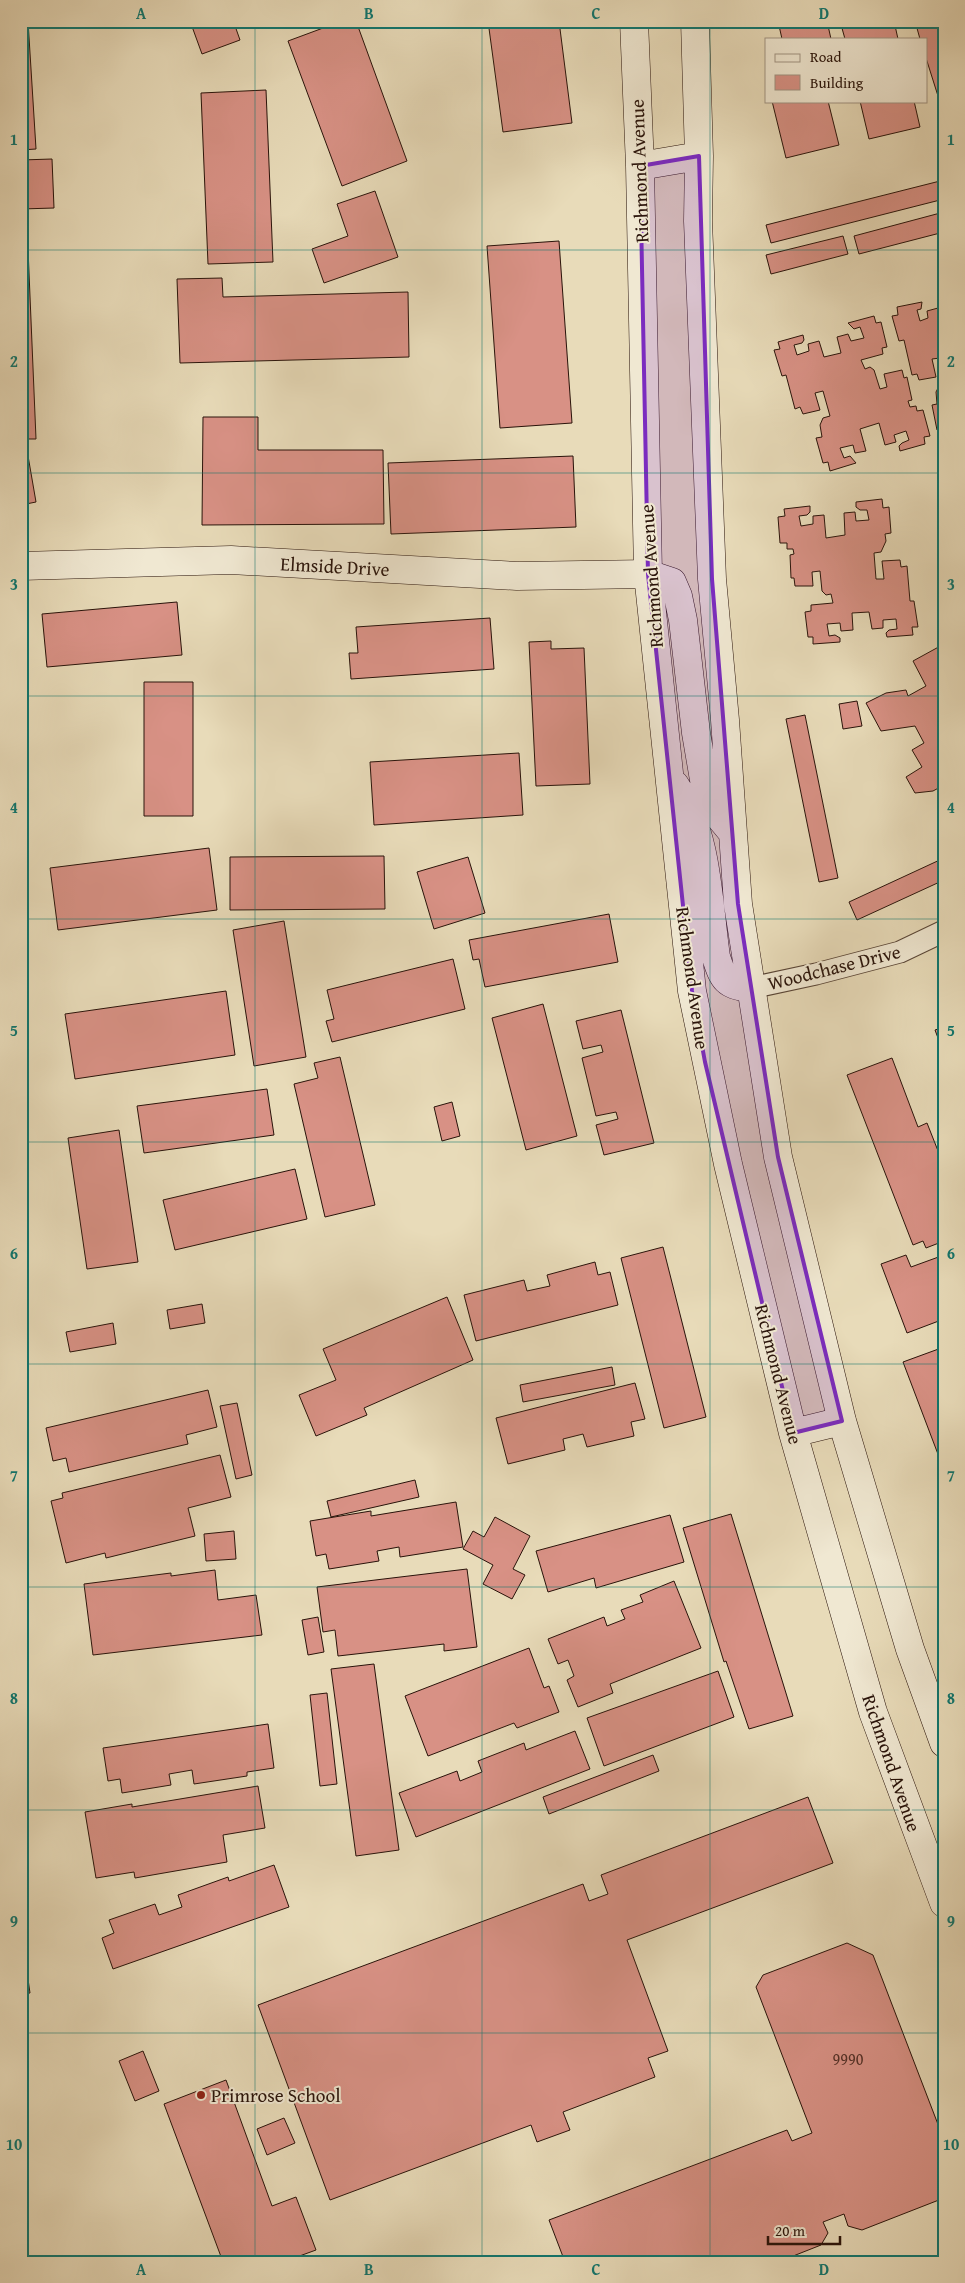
<svg xmlns="http://www.w3.org/2000/svg" width="965" height="2283" viewBox="0 0 965 2283" font-family="'Gentium Book Plus',serif">
	<style>
		.building { fill: #d89185; stroke: #29130a }
		.lines { fill: none; stroke-linecap: round; stroke-linejoin: round }
		.street-casing { stroke: #594536; stroke-width: 23 }
		.secondary-casing { stroke: #29130a; stroke-width: 29 }
		.street { stroke: #f0e8d2; stroke-width: 21 }
		.secondary { stroke: #f0e8d2; stroke-width: 28 }
		.marked { fill: #7b2cbf; fill-opacity: 0.2; stroke: #7b2cbf; stroke-width: 4; stroke-linejoin: round }
		.grid { fill: none; stroke: #0f766e; stroke-width: 1; stroke-opacity: 0.55 }
		.poi-dot { fill: #8f2418; stroke: #f0e8d2; stroke-width: 2 }
		.labels { text-anchor: middle; dominant-baseline: central; stroke-width: 4; stroke-linejoin: round; paint-order: stroke }
		.number-label { font-size: 16px; fill: #553229 }
		.street-label { font-size: 19px; fill: #29130a; stroke: #f0e8d2 }
		.poi-label { font-size: 19px; fill: #29130a; stroke: #f0e8d2; text-anchor: start }
		.neatline { fill: none; stroke: #0f766e; stroke-width: 2 }
		.grid-label { font-size: 16px; text-anchor: middle; font-weight: bold; fill: #0f766e }
	</style>
	<rect width="100%" height="100%" fill="#e8dbb9"/>
	<filter id="stains"><feTurbulence type="fractalNoise" baseFrequency=".004" numOctaves="4"/><feColorMatrix values="0 0 0 0 .2 0 0 0 0 .09 0 0 0 0 .02 0 0 0 .5 -.17"/></filter>
	<radialGradient id="worn" r=".72"><stop offset=".6" stop-color="#630" stop-opacity="0"/><stop offset="1" stop-color="#630" stop-opacity=".3"/></radialGradient>
	<path class="building" d="M 21,21 L 28,21 L 36,149 L 21,150 Z
		M 190,21 L 238,21 L 234,23 L 240,40 L 202,54 Z
		M 342,21 L 356,21 L 407,161 L 342,186 L 288,41 Z
		M 488,21 L 559,21 L 572,123 L 503,132 Z
		M 778,21 L 827,21 L 831,39 L 782,39 Z
		M 840,21 L 894,21 L 898,39 L 845,39 Z
		M 915,21 L 944,21 L 944,115 L 926,58 L 926,39 L 920,39 Z
		M 266,90 L 273,262 L 208,264 L 201,93 Z
		M 772,101 L 828,101 L 839,145 L 786,158 Z
		M 860,101 L 914,101 L 920,127 L 869,139 Z
		M 52,159 L 54,208 L 21,209 L 21,160 Z
		M 944,180 L 944,199 L 771,243 L 766,225 Z
		M 375,191 L 398,257 L 324,283 L 312,249 L 348,236 L 337,204 Z
		M 944,212 L 944,232 L 859,254 L 854,236 Z
		M 21,225 L 27,225 L 36,439 L 21,439 Z
		M 843,236 L 848,254 L 771,274 L 766,255 Z
		M 559,241 L 572,423 L 500,428 L 487,246 Z
		M 222,278 L 223,297 L 408,292 L 409,357 L 180,363 L 177,279 Z
		M 922,302 L 921,309 L 917,310 L 920,321 L 928,318 L 927,311 L 938,308 L 944,324 L 944,374 L 940,358 L 932,359 L 936,377 L 919,380 L 917,374 L 912,375 L 904,340 L 899,341 L 892,316 L 898,315 L 897,307 Z
		M 874,316 L 876,323 L 881,322 L 887,347 L 882,348 L 883,354 L 861,360 L 865,369 L 870,367 L 874,370 L 880,389 L 887,387 L 884,374 L 902,370 L 904,378 L 907,377 L 912,400 L 908,401 L 910,407 L 916,406 L 917,411 L 923,410 L 930,436 L 924,437 L 925,444 L 900,451 L 899,446 L 902,443 L 909,440 L 906,431 L 894,435 L 896,442 L 885,445 L 879,423 L 860,429 L 866,451 L 855,453 L 853,445 L 840,448 L 844,458 L 850,456 L 856,463 L 830,471 L 828,462 L 823,463 L 816,438 L 822,437 L 820,425 L 823,418 L 830,416 L 823,391 L 815,393 L 820,410 L 803,414 L 800,407 L 795,409 L 786,375 L 782,376 L 774,350 L 780,349 L 778,342 L 803,335 L 804,340 L 802,343 L 794,345 L 797,355 L 809,351 L 808,344 L 819,341 L 824,357 L 841,353 L 837,337 L 848,334 L 851,341 L 864,338 L 860,327 L 854,329 L 848,323 Z
		M 944,384 L 944,434 L 943,429 L 937,430 L 932,405 L 937,404 L 936,392 L 939,386 Z
		M 203,417 L 258,417 L 258,450 L 383,450 L 384,524 L 202,525 Z
		M 27,450 L 36,502 L 21,505 L 21,451 Z
		M 573,456 L 576,527 L 391,534 L 388,463 Z
		M 882,499 L 883,508 L 889,507 L 891,533 L 885,534 L 886,541 L 881,552 L 874,553 L 876,579 L 884,579 L 882,561 L 900,560 L 901,567 L 907,566 L 910,601 L 914,601 L 918,627 L 912,627 L 913,635 L 887,637 L 886,633 L 889,630 L 897,629 L 896,619 L 883,620 L 883,628 L 872,629 L 869,612 L 852,613 L 853,630 L 841,631 L 840,623 L 827,624 L 829,636 L 835,635 L 840,638 L 840,642 L 813,644 L 813,637 L 808,637 L 805,612 L 811,611 L 811,605 L 833,603 L 831,594 L 826,595 L 822,591 L 820,571 L 812,572 L 813,586 L 795,586 L 794,578 L 791,578 L 790,555 L 794,554 L 793,549 L 787,549 L 787,543 L 780,543 L 778,517 L 785,516 L 784,509 L 810,506 L 810,512 L 807,515 L 799,516 L 801,526 L 813,524 L 813,516 L 824,515 L 826,538 L 845,535 L 844,513 L 855,512 L 856,521 L 869,520 L 867,510 L 860,510 L 856,507 L 856,502 Z
		M 177,602 L 182,655 L 47,667 L 42,614 Z
		M 490,618 L 494,669 L 351,679 L 349,653 L 358,653 L 356,627 Z
		M 551,641 L 551,649 L 584,648 L 590,784 L 536,786 L 529,642 Z
		M 944,644 L 944,785 L 933,791 L 915,793 L 906,777 L 922,767 L 912,750 L 924,743 L 915,726 L 881,731 L 866,703 L 886,693 L 906,690 L 908,696 L 926,686 L 913,661 Z
		M 144,682 L 193,682 L 193,816 L 144,816 Z
		M 857,701 L 862,726 L 843,729 L 839,704 Z
		M 805,715 L 838,878 L 819,882 L 786,719 Z
		M 519,753 L 523,815 L 374,825 L 370,762 Z
		M 209,848 L 217,910 L 58,930 L 50,868 Z
		M 384,856 L 385,909 L 230,910 L 230,857 Z
		M 468,857 L 485,913 L 434,929 L 417,872 Z
		M 944,858 L 944,880 L 857,920 L 849,902 Z
		M 609,914 L 618,962 L 485,987 L 479,959 L 473,960 L 469,940 Z
		M 284,921 L 306,1057 L 254,1066 L 233,930 Z
		M 453,959 L 465,1009 L 332,1042 L 326,1021 L 334,1019 L 327,990 Z
		M 226,991 L 235,1055 L 75,1079 L 65,1014 Z
		M 543,1004 L 577,1136 L 526,1150 L 492,1018 Z
		M 621,1010 L 654,1143 L 604,1155 L 596,1125 L 618,1119 L 616,1112 L 596,1116 L 582,1058 L 603,1052 L 601,1045 L 583,1049 L 576,1021 Z
		M 944,1027 L 944,1054 L 935,1030 Z
		M 340,1057 L 375,1205 L 325,1217 L 294,1084 L 318,1078 L 314,1063 Z
		M 892,1058 L 918,1127 L 927,1123 L 944,1166 L 944,1217 L 941,1218 L 944,1225 L 944,1241 L 926,1248 L 923,1241 L 913,1245 L 847,1075 Z
		M 267,1089 L 274,1135 L 144,1153 L 137,1106 Z
		M 452,1102 L 460,1136 L 442,1141 L 434,1107 Z
		M 119,1130 L 138,1262 L 87,1269 L 68,1138 Z
		M 295,1169 L 307,1219 L 175,1250 L 163,1200 Z
		M 663,1247 L 706,1417 L 664,1428 L 621,1258 Z
		M 906,1255 L 911,1267 L 944,1255 L 944,1319 L 907,1333 L 881,1264 Z
		M 595,1262 L 598,1275 L 610,1272 L 618,1305 L 476,1341 L 464,1295 L 524,1280 L 527,1291 L 550,1286 L 547,1275 Z
		M 447,1297 L 473,1360 L 364,1408 L 367,1415 L 316,1436 L 299,1395 L 336,1380 L 323,1349 Z
		M 202,1304 L 205,1323 L 170,1329 L 167,1310 Z
		M 113,1323 L 116,1344 L 70,1352 L 66,1332 Z
		M 944,1347 L 944,1470 L 903,1362 Z
		M 612,1367 L 615,1385 L 523,1402 L 520,1385 Z
		M 635,1383 L 645,1419 L 631,1422 L 634,1436 L 587,1447 L 583,1434 L 563,1439 L 565,1450 L 508,1464 L 496,1418 Z
		M 208,1390 L 217,1427 L 186,1435 L 188,1444 L 69,1472 L 66,1458 L 53,1461 L 46,1428 Z
		M 237,1403 L 252,1475 L 236,1479 L 220,1406 Z
		M 220,1455 L 231,1497 L 188,1508 L 195,1536 L 106,1558 L 105,1553 L 66,1563 L 51,1501 L 63,1498 L 62,1493 Z
		M 415,1480 L 419,1497 L 331,1517 L 327,1501 Z
		M 456,1502 L 463,1547 L 400,1557 L 399,1547 L 377,1551 L 379,1561 L 329,1569 L 326,1554 L 316,1556 L 310,1521 L 371,1511 L 371,1516 Z
		M 731,1514 L 793,1716 L 749,1729 L 726,1661 L 724,1662 L 683,1528 Z
		M 670,1515 L 684,1562 L 596,1588 L 594,1578 L 548,1592 L 536,1551 Z
		M 495,1517 L 530,1536 L 513,1569 L 525,1575 L 512,1599 L 483,1584 L 493,1565 L 463,1549 L 473,1531 L 484,1537 Z
		M 234,1531 L 236,1559 L 206,1561 L 204,1534 Z
		M 467,1569 L 477,1647 L 444,1651 L 444,1644 L 338,1656 L 335,1630 L 323,1632 L 317,1587 Z
		M 215,1570 L 218,1600 L 256,1595 L 262,1635 L 93,1655 L 84,1584 L 171,1573 L 171,1576 Z
		M 674,1581 L 701,1648 L 610,1684 L 613,1693 L 578,1707 L 567,1680 L 574,1676 L 568,1660 L 558,1664 L 548,1639 L 604,1617 L 607,1626 L 625,1619 L 621,1610 L 643,1602 L 640,1595 Z
		M 318,1617 L 324,1652 L 308,1655 L 302,1620 Z
		M 529,1648 L 544,1688 L 549,1686 L 559,1712 L 517,1728 L 514,1723 L 428,1756 L 405,1696 Z
		M 374,1664 L 399,1850 L 356,1856 L 331,1669 Z
		M 718,1671 L 734,1717 L 604,1766 L 587,1718 Z
		M 327,1693 L 337,1784 L 320,1786 L 310,1695 Z
		M 268,1724 L 274,1768 L 247,1772 L 247,1776 L 194,1784 L 192,1770 L 169,1774 L 171,1785 L 122,1793 L 120,1779 L 108,1781 L 103,1748 Z
		M 575,1731 L 590,1769 L 416,1837 L 399,1793 L 457,1771 L 460,1781 L 482,1772 L 478,1761 L 524,1743 L 526,1750 Z
		M 653,1755 L 659,1771 L 549,1814 L 543,1797 Z
		M 258,1786 L 265,1828 L 223,1835 L 227,1862 L 135,1878 L 134,1872 L 96,1878 L 85,1812 L 132,1804 L 132,1807 Z
		M 808,1797 L 833,1863 L 627,1940 L 668,2051 L 648,2058 L 655,2077 L 563,2112 L 570,2130 L 537,2142 L 531,2125 L 330,2200 L 258,2005 L 583,1884 L 589,1901 L 608,1894 L 601,1875 Z
		M 274,1865 L 289,1907 L 113,1969 L 102,1938 L 114,1933 L 109,1920 L 155,1904 L 159,1915 L 182,1907 L 178,1895 L 228,1877 L 229,1881 Z
		M 21,1930 L 30,1993 L 21,1994 Z
		M 847,1943 L 873,1955 L 944,2140 L 944,2198 L 862,2230 L 848,2226 L 844,2214 L 823,2222 L 828,2233 L 821,2245 L 778,2262 L 565,2262 L 549,2220 L 787,2130 L 792,2141 L 812,2133 L 756,1987 L 763,1975 Z
		M 143,2051 L 159,2091 L 135,2101 L 119,2061 Z
		M 226,2080 L 272,2206 L 296,2197 L 316,2250 L 294,2258 L 295,2262 L 223,2262 L 164,2104 Z
		M 284,2118 L 295,2143 L 267,2155 L 257,2129 Z"/>
	<g class="lines">
		<defs>
			<path id="street" d="M 751,988 L 816,974 L 900,952 L 944,931"/>
			<path id="secondary" d="M 634,21 L 640,166 L 648,574 L 692,991 L 728,1164 L 793,1433 L 873,1712 L 944,1903
				M 695,21 L 699,156 L 698,221 L 712,579 L 725,720 L 738,904 L 778,1157 L 842,1421 L 910,1649 L 944,1743
				M 640,166 L 699,156
				M 21,566 L 231,560 L 517,576 L 648,574 L 672,582 L 678,596 L 683,620 L 696,733 L 708,803 L 732,832
				M 675,785 C 708,834 708,900 716,957 C 723,979 726,986 751,988
				M 793,1433 L 842,1421"/>
		</defs>
		<use href="#street" class="street-casing"/>
		<use href="#secondary" class="secondary-casing"/>
		<use href="#street" class="street"/>
		<use href="#secondary" class="secondary"/>
	</g>
	<path class="marked" d="M 699,156 L 712,579 L 738,904 L 778,1157 L 842,1421 L 793,1433 L 705,1062 L 692,991 L 648,574 L 640,166 Z"/>
	<path class="grid" d="M 255,21 L 255,2262M 482,21 L 482,2262M 710,21 L 710,2262M 21,250 L 944,250M 21,473 L 944,473M 21,696 L 944,696M 21,919 L 944,919M 21,1142 L 944,1142M 21,1364 L 944,1364M 21,1587 L 944,1587M 21,1810 L 944,1810M 21,2033 L 944,2033"/>
	<circle class="poi-dot" cx="201" cy="2095" r="5"/>
	<g class="labels">
		<g class="number-label">
			<text x="848" y="2059">9990</text>
		</g>
		<g class="street-label">
			<text transform="translate(639 171) rotate(-92)">Richmond Avenue</text>
			<text transform="translate(335 566) rotate(3)">Elmside Drive</text>
			<text transform="translate(651 576) rotate(-94)">Richmond Avenue</text>
			<text transform="translate(834 967) rotate(-14)">Woodchase Drive</text>
			<text transform="translate(693 978) rotate(82)">Richmond Avenue</text>
			<text transform="translate(779 1374) rotate(76)">Richmond Avenue</text>
			<text transform="translate(892 1763) rotate(71)">Richmond Avenue</text>
		</g>
		<g class="poi-label">
			<text x="211" y="2095">Primrose School</text>
		</g>
	</g>
	<rect width="965" height="2283" fill="none" stroke="#e8dbb9" stroke-width="55"/>
	<rect x="765" y="38" width="162" height="65" fill="#f0e8d2" stroke="#a09382"/>
	<rect x="775" y="54" width="25" height="8" fill="#f0e8d2" stroke="#a09382"/>
	<text x="810" y="62" font-size="15" fill="#29130a">Road</text>
	<rect x="775" y="75" width="25" height="15" fill="#d89185" stroke="#a09382"/>
	<text x="810" y="88" font-size="15" fill="#29130a">Building</text>
	<path d="M768 2236v8h72v-8" fill="none" stroke="#29130a" stroke-width="2.5"/>
	<text x="775" y="2236" font-size="15" fill="#29130a" stroke="#f0e8d2" stroke-width="4" paint-order="stroke">20 m</text>
	<rect x="28" y="28" width="910" height="2228" class="neatline"/>
	<g class="grid-label">
		<text x="141" y="19">A</text>
		<text x="369" y="19">B</text>
		<text x="596" y="19">C</text>
		<text x="824" y="19">D</text>
		<text x="14" y="145">1</text>
		<text x="951" y="145">1</text>
		<text x="14" y="367">2</text>
		<text x="951" y="367">2</text>
		<text x="14" y="590">3</text>
		<text x="951" y="590">3</text>
		<text x="14" y="813">4</text>
		<text x="951" y="813">4</text>
		<text x="14" y="1036">5</text>
		<text x="951" y="1036">5</text>
		<text x="14" y="1259">6</text>
		<text x="951" y="1259">6</text>
		<text x="14" y="1481">7</text>
		<text x="951" y="1481">7</text>
		<text x="14" y="1704">8</text>
		<text x="951" y="1704">8</text>
		<text x="14" y="1927">9</text>
		<text x="951" y="1927">9</text>
		<text x="14" y="2150">10</text>
		<text x="951" y="2150">10</text>
		<text x="141" y="2275">A</text>
		<text x="369" y="2275">B</text>
		<text x="596" y="2275">C</text>
		<text x="824" y="2275">D</text>
	</g>
	<rect width="100%" height="100%" filter="url(#stains)"/>
	<rect width="100%" height="100%" fill="url(#worn)"/>
</svg>
